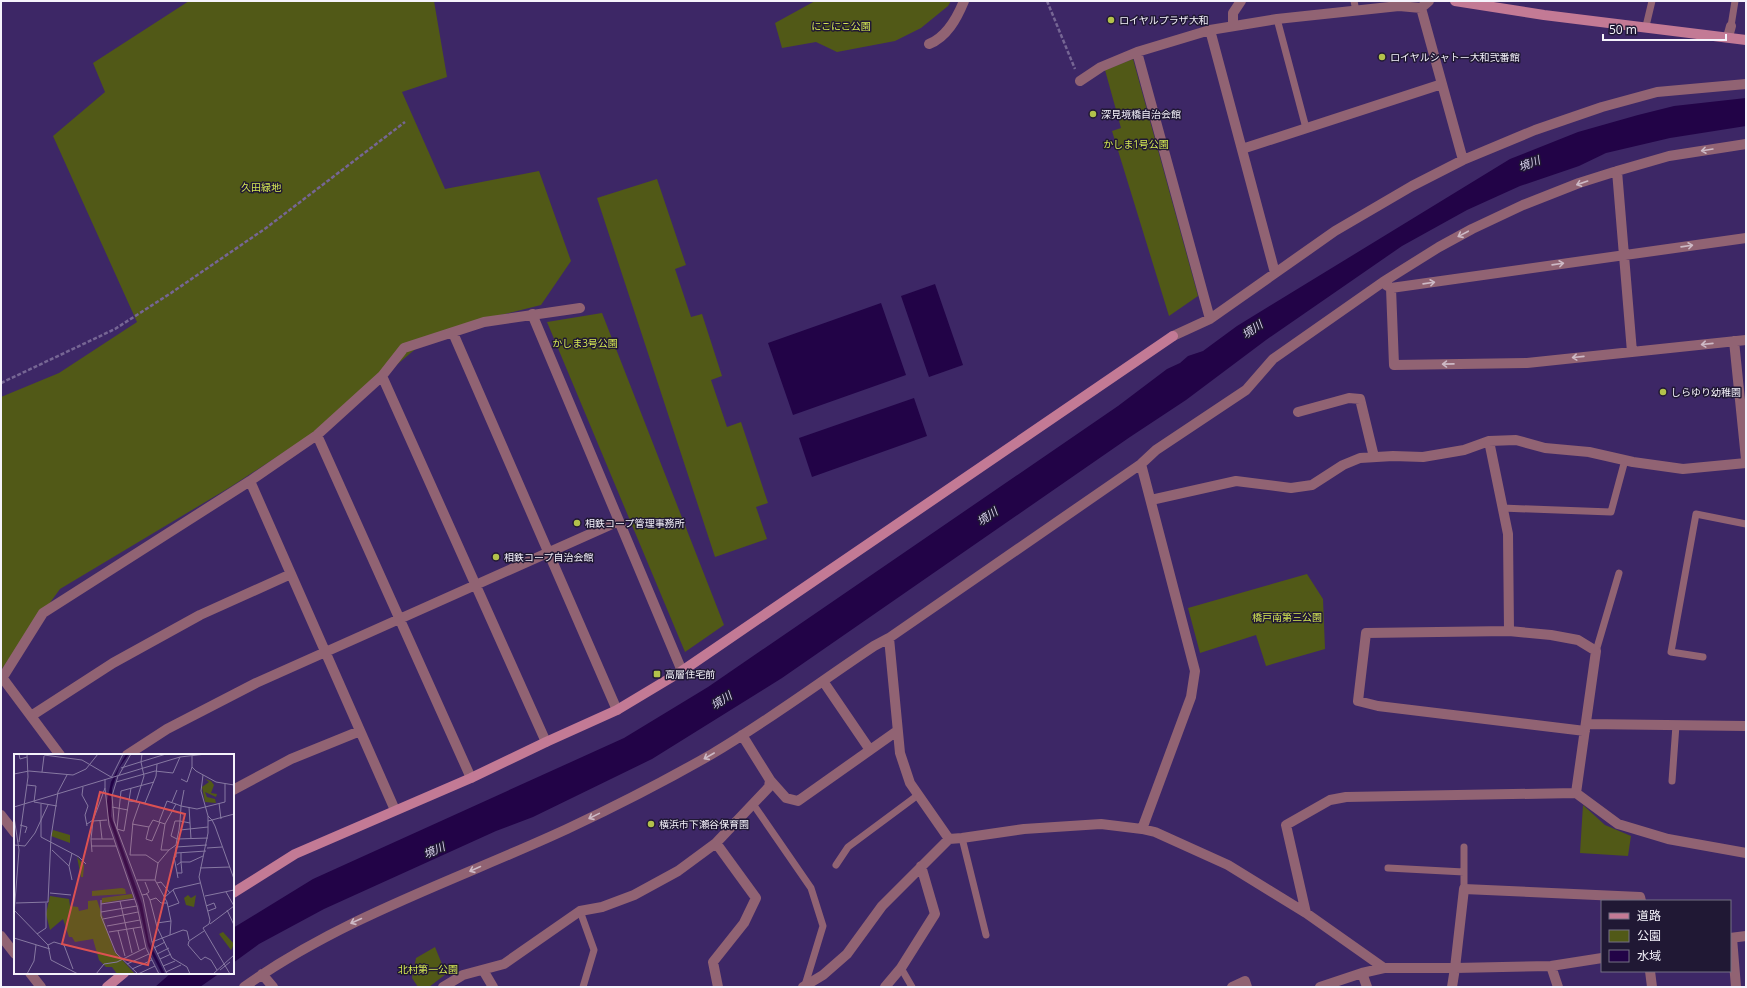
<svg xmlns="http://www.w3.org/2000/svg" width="1747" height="988" viewBox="0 0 1747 988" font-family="'Open Sans','Noto Sans JP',sans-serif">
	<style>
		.green { fill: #515917 }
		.water { fill: #220347 }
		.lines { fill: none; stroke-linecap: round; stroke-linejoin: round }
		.path { stroke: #766694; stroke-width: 2.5; stroke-dasharray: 4 2; stroke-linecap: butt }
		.lane { stroke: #916373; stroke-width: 7 }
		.street { stroke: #916373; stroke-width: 10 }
		.secondary { stroke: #c37a95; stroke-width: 10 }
		.oneway { stroke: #cdb9c5 }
		.poi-dot { fill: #b3c24b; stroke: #201834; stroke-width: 1.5 }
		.labels { text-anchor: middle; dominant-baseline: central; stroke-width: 3; stroke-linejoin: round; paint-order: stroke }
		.poi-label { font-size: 10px; fill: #f5f3fb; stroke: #201834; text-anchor: start }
		.park-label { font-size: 10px; fill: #d6e953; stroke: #201834 }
		.water-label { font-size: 11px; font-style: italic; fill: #d9d3ec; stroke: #201834 }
		.inset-road { fill: none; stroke: #8779a2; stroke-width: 1 }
		.view { fill: #dc5152; fill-opacity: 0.15; stroke: #dc5152; stroke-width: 2 }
		.inset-edge { fill: none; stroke: #f5f3fb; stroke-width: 2 }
	</style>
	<rect width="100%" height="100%" fill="#3d2766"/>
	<path class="green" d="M 189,1 L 434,1 L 447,77 L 402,92 L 445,189 L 539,171 L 571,261 L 541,305 L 468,323 L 419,346 L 324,426 L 232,486 L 60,589 L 1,670 L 1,397 L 59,373 L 137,322 L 53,136 L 105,92 L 93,63 Z
		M 815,1 L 951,1 L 948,6 L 921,28 L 895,41 L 837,52 L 816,42 L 782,48 L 775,23 Z
		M 1133,59 L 1198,296 L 1169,316 L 1112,131 L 1121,128 L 1105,70 Z
		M 657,179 L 686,265 L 675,269 L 691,317 L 702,314 L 722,376 L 711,380 L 727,427 L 741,422 L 768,503 L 756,507 L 767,539 L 715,557 L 597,198 Z
		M 602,313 L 724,625 L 685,652 L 547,322 Z
		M 1307,574 L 1323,599 L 1325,649 L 1266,666 L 1256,635 L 1200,653 L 1188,608 Z
		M 1583,805 L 1605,825 L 1631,836 L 1628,856 L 1580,853 Z
		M 435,947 L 446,974 L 429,987 L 418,987 L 412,978 L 416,958 Z"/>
	<path class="water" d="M 1746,98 L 1746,126 L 1670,138 L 1606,153 L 1579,166 L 1520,186 L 1467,210 L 1402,246 L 1266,340 L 1186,400 L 1130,437 L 782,678 L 652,759 L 533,817 L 496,831 L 324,909 L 259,944 L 233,963 L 233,928 L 313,879 L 624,738 L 708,687 L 1118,406 L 1167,369 L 1180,363 L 1188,356 L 1203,351 L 1237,326 L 1510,159 L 1578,132 L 1638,115 L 1674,106 Z
		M 935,284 L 963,365 L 929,377 L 901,296 Z
		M 881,303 L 906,375 L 793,415 L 768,343 Z
		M 914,398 L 927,436 L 812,477 L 799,438 Z
		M 171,973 L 220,973 L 200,987 L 155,987 Z"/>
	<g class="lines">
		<path class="path" d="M 1047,1 L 1075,69
			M 1,383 L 115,329 L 171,293 L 266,228 L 405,122"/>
		<path class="lane" d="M 1354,1 L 1356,11
			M 1277,19 L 1306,128
			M 1646,26 L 1652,1
			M 1731,26 L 1735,1
			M 1502,508 L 1611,512 L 1625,460
			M 1596,651 L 1619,573
			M 1703,657 L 1671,652 L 1696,514 L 1746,524
			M 1672,781 L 1676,725
			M 753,804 L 811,888 L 823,926 L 805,985
			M 962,838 L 986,935
			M 836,865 L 848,847 L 918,795
			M 1388,868 L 1464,872
			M 1464,889 L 1464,847
			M 580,911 L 594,950 L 583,987
			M 901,968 L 912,987"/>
		<path class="street" d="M 1429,1 L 1421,8 L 1463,160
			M 1233,26 L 1233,13 L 1241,1
			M 1210,30 L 1275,273
			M 1728,37 L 1731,26
			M 929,44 C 947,37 957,18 964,1
			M 1137,52 L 1210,319
			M 1080,81 L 1101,67 L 1137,52 L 1210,30 L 1277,19 L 1399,6 L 1421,8
			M 1242,149 L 1442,84
			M 1617,171 L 1632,352
			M 1386,285 L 1391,288 L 1746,238
			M 1391,288 L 1394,365 L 1527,363 L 1746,340
			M 532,314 L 682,671
			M 453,333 L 617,710
			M 1173,336 L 1210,319 L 1335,231 L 1412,186 L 1463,160 L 1535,130 L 1602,107 L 1657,92 L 1746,84
			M 1734,341 L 1746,459
			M 382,376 L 546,742
			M 1298,412 L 1349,398 L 1360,399 L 1374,457
			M 317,435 L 471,778
			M 1489,441 L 1508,534 L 1509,631 L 1366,633 L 1358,701 L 1378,706 L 1585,731
			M 1141,464 L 1195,671 L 1191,697 L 1142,829
			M 250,481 L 395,810
			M 1151,500 L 1236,481 L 1291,488 L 1312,485 L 1343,465 L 1360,458 L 1393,456 L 1423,457 L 1464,450 L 1489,441 L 1516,440 L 1545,448 L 1589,452 L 1633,462 L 1683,469 L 1746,463
			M 1509,631 L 1551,635 L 1578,640 L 1596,651 L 1576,793
			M 889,638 L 900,753 L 910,783 L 949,839 L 962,838 L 1024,829 L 1101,824 L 1142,829 L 1155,832 L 1228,865 L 1306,913
			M 1,676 L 60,755
			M 1,680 L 43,613 L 250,481 L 317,435 L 382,376 L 404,348 L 484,322 L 580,308
			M 823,681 L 870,750
			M 31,716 L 113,663 L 200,615 L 291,574
			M 1586,724 L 1746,726
			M 127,755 L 167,729 L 256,683 L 619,521
			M 770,780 L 786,798 L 798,801 L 897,731
			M 233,790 L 291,759 L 360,731
			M 1,815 L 15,833
			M 716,843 L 756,898 L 744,923 L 713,962 L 718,987
			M 1,936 L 15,954
			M 1730,938 L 1746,936
			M 1732,938 L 1736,987
			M 1602,958 L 1551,966 L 1455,968 L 1464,889 L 1640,897 L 1641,901
			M 1551,966 L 1558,987
			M 483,970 L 493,987
			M 1650,971 L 1652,987
			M 30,973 L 41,987
			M 262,974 L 273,987
			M 244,987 C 342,917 459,879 567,829 C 616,806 665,781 712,754 C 768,721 820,682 874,646 L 889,638 L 1141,464 L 1156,450 L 1246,390 L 1273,359 L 1383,282 L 1439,247 L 1472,229 L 1523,205 L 1579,183 L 1617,171 L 1669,156 L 1746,144
			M 443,987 L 463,975 L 504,964 L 580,911 L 602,907 L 634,895 L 678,871 L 716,843 L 769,787 L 770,780 L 742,735
			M 803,987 L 823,975 L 847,954 L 882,906 L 949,839
			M 885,987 L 901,968 L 935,914 L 921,866
			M 1232,987 L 1245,981 L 1247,987
			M 1320,987 L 1362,973
			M 1367,987 L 1362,973 L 1384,968
			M 1452,987 L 1455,968 L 1384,968 L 1306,913 L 1286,825 L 1330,800 L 1346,797 L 1576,793 L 1618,824 L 1668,839 L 1746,853"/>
		<path class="secondary" d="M 1455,1 L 1544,15 L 1746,40
			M 233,893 L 295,854 L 471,778 L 546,742 L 617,710 L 682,671 L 1173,336
			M 107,987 L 124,973"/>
	</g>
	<defs><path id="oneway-shaft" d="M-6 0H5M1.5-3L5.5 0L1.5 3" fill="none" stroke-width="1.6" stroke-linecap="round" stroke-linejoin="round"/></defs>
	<g class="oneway">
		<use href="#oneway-shaft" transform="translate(1707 150) rotate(171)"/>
		<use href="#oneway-shaft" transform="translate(1582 183) rotate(161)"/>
		<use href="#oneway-shaft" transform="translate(1463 234) rotate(152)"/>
		<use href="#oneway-shaft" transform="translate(1687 246) rotate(-8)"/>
		<use href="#oneway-shaft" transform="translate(1558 264) rotate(-8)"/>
		<use href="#oneway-shaft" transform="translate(1429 283) rotate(-8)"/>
		<use href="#oneway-shaft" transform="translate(1707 344) rotate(174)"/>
		<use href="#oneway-shaft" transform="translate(1578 357) rotate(174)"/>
		<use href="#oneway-shaft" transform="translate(1448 364) rotate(179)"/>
		<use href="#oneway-shaft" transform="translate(709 756) rotate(150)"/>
		<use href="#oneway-shaft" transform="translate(594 816) rotate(154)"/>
		<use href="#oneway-shaft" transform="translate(475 869) rotate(156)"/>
		<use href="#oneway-shaft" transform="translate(356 921) rotate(156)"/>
	</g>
	<g class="poi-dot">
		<circle cx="1111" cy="20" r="4"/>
		<circle cx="1382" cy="57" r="4"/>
		<circle cx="1093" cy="114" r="4"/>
		<circle cx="1663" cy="392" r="4"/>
		<circle cx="577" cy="523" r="4"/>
		<circle cx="496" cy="557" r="4"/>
		<rect x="653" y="670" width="8" height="8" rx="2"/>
		<circle cx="651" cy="824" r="4"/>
	</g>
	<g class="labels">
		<g class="poi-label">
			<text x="1119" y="20">ロイヤルプラザ大和</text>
			<text x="1390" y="57">ロイヤルシャトー大和弐番館</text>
			<text x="1101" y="114">深見境橋自治会館</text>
			<text x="1671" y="392">しらゆり幼稚園</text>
			<text x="585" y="523">相鉄コープ管理事務所</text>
			<text x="504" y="557">相鉄コープ自治会館</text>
			<text x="665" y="674">高層住宅前</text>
			<text x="659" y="824">横浜市下瀬谷保育園</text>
		</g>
		<g class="park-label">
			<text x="841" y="26">にこにこ公園</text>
			<text x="1136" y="144">かしま1号公園</text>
			<text x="261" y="187">久田緑地</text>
			<text x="585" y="343">かしま3号公園</text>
			<text x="1287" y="617">橋戸南第三公園</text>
			<text x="428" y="969">北村第一公園</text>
		</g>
		<g class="water-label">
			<text transform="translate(1529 163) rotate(-22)">境川</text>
			<text transform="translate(1252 329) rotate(-35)">境川</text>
			<text transform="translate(987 516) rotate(-35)">境川</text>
			<text transform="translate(721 700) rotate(-33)">境川</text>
			<text transform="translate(434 850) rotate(-24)">境川</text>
		</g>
	</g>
	<g transform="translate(14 754)">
		<rect width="220" height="220" fill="#3d2766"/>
		<path d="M 191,25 L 197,27 L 200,31 L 197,39 L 203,40 L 202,43 L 191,38 L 193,43 L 201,45 L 202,49 L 191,48 L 188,33 L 195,28 ZM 39,76 L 56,81 L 56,89 L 37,82 ZM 63,103 L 70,111 L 69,123 L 67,123 ZM 108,134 L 111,135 L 112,140 L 78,142 L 78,137 ZM 118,140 L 119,144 L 88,149 L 88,144 ZM 174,141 L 177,144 L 182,141 L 180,153 L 172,151 L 170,144 ZM 36,142 L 55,145 L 56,152 L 64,153 L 65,157 L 74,155 L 74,147 L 83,146 L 100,197 L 121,220 L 103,220 L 98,213 L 92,213 L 85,206 L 79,185 L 61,188 L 58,183 L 55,183 L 49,165 L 36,176 L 32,160 ZM 209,178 L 220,190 L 217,196 L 205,180 Z" fill="#515917"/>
		<path d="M 112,0 L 115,0 L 105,14 L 98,34 L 97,62 L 128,150 L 135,188 L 151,220 L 148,220 L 134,192 L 125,152 L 94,62 L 93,47 L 97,28 Z" fill="#220347"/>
		<path class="inset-road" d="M 5,0 L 6,5 L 13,3M 30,1 L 68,6 L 97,23M 178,2 L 178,13 L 182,17 L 202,28 L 220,31M 107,14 L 152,0M 28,18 L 30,2M 0,20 L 15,17 L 59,21 L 72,15 L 84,0M 105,21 L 117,0M 189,21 L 187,37 L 194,62 L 194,79 L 185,123 L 196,166 L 195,170 L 189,174 L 216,220M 104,22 L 98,42 L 100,67 L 129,144 L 138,188 L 153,220M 97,24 L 109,0M 167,25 L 173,28 L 178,13M 102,28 L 141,17 L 159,19 L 166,3M 13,31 L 22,32 L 20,48 L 43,52M 69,33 L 68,41 L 74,52 L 71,61 L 73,72M 91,34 L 95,71 L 123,152 L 132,194 L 145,220M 170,36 L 167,52 L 162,50 L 151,70 L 147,96 L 155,96 L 162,91 L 163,85 L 194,84M 107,37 L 140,28M 115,47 L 131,49 L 142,22 L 143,10M 122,48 L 130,22 L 127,8 L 128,0M 158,48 L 163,36M 205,49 L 207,65M 27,50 L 27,83 L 65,103 L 72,110M 0,53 L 166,3 L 192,0M 98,53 L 114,56M 175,53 L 177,85M 194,62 L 198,66 L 220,60M 0,63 L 5,96 L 0,160M 79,67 L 93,66M 86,67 L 88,85M 194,67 L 198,66 L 201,72 L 220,125M 145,68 L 153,47 L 162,50M 176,69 L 166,67 L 161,67 L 157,82 L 163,85 L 165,76 L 166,67 L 167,53 L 167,52 L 183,55 L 211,48 L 211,30M 73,70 L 79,66 L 83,56 L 91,34 L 91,25M 118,70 L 135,73 L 132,85 L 138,87 L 146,68M 6,71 L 13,73 L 11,79M 135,73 L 139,66 L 151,70M 103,75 L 110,77 L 117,34M 103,75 L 107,37M 166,76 L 194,73M 77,85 L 99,85M 5,88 L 14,23 L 13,0M 0,91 L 11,92 L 21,79 L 34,51M 77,92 L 102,92M 162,93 L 162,99 L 192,97M 162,93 L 193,91M 193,94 L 208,93M 38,96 L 55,112 L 58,126M 78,98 L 77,85 L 79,67M 162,99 L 162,103 L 160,103 L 164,124M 167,99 L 167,108 L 176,108 L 189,102M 116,101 L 119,68 L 126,48M 116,101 L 132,101 L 144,109M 163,111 L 167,108 L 168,119 L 163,119M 55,112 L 58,99M 186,114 L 216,113M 123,126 L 141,126 L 144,109 L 155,96M 141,126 L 153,148 L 157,167 L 156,181M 131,128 L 135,138 L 132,140M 143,129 L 147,128 L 156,139M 212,138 L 220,152M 36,139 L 57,141M 128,141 L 133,140 L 136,146 L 143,173 L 158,204 L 173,213 L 176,220M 191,142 L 220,136M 151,143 L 160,135 L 186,129M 87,146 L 87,162 L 102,199 L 124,220 L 141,212M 136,146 L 142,144 L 147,149 L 153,149M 106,147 L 118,199M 2,149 L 34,148 L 37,83 L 44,38 L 53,21M 87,150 L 121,145M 192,152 L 200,149 L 202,154 L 194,157M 154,153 L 165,149 L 159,136M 213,156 L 220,171M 1,157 L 34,191 L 37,206 L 64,220M 87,158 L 123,152M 89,165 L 124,158M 143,169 L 157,167M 196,170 L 220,152M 93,172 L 126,166M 119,174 L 125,196M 104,177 L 111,202M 190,177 L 175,187 L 174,191 L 187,206 L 191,203 L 197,206 L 203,216M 95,178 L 127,173M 23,180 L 32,174 L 32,149M 0,184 L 36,195M 138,188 L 169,176 L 173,177 L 175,186M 34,191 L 40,188 L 50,191 L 59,215M 140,194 L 151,188M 143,200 L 155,194M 146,205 L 157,200M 113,210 L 135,200M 149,212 L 161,207M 118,215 L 138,206M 206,216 L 216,208M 152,218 L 167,211M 13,220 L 20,207 L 22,191M 82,220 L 90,210 L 103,208 L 131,194M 199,220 L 220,201"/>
		<path class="view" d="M 86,38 L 171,60 L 134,211 L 48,190 Z"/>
		<rect width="220" height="220" class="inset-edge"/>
	</g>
	<rect width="1747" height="988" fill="none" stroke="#f5f3fb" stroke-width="4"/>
	<rect x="1601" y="900" width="130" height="72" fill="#201834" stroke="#757084"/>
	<rect x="1609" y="913" width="20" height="6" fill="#c37a95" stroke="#757084"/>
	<text x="1637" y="920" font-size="12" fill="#f5f3fb">道路</text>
	<rect x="1609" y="930" width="20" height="12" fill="#515917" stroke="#757084"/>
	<text x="1637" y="940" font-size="12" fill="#f5f3fb">公園</text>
	<rect x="1609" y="950" width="20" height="12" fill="#220347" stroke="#757084"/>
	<text x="1637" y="960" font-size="12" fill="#f5f3fb">水域</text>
	<path d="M1603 34v6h123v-6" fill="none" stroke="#f5f3fb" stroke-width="2"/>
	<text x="1609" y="34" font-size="12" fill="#f5f3fb" stroke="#201834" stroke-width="3" paint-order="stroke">50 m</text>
</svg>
